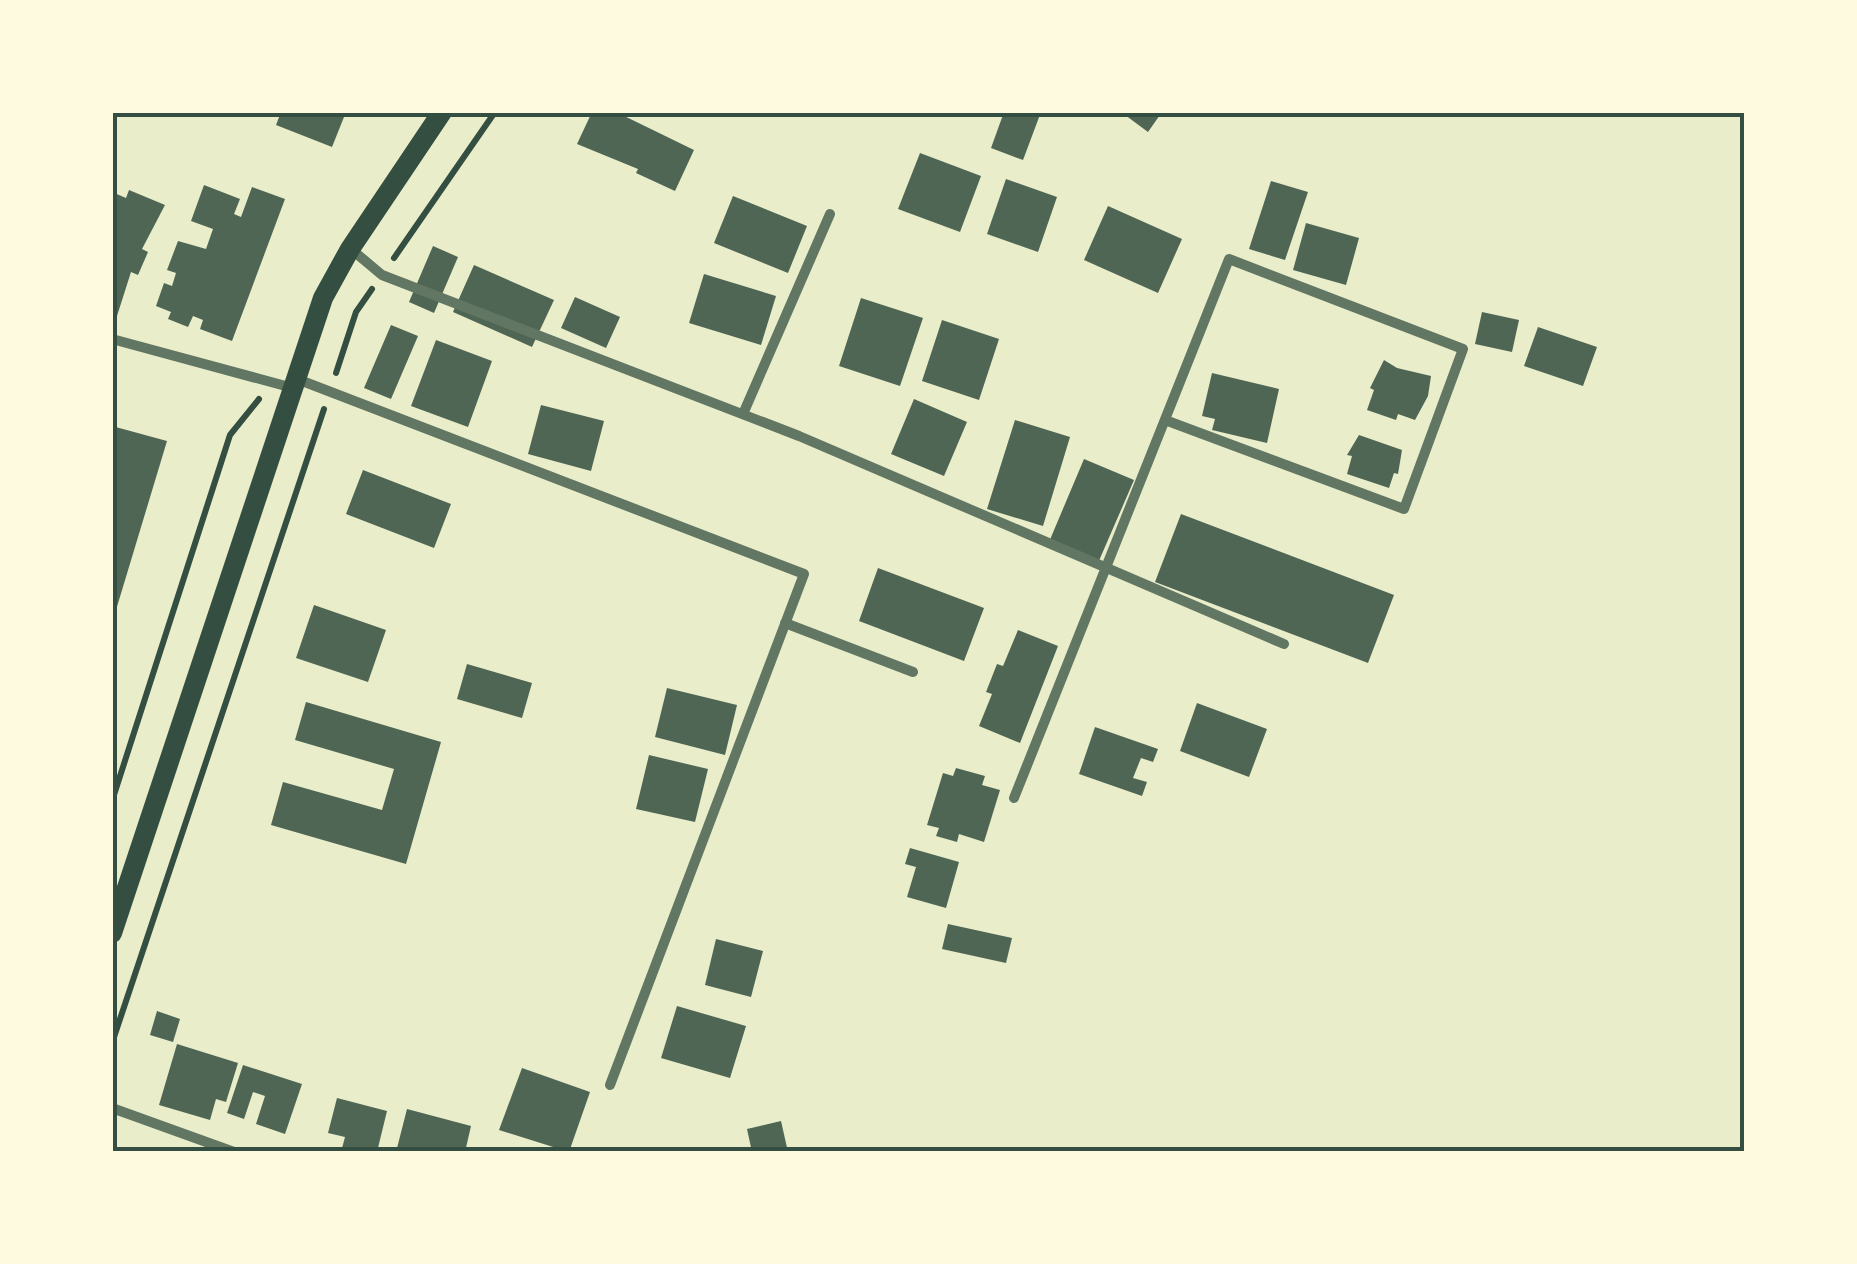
<svg xmlns="http://www.w3.org/2000/svg" width="1857" height="1264" viewBox="0 0 1857 1264" font-family="Rubik,sans-serif">
	<style>
		.building { fill: #4f6655 }
		.lines { fill: none; stroke-linecap: round; stroke-linejoin: round }
		.path { stroke: #344e41; stroke-width: 6 }
		.minor { stroke: #617663; stroke-width: 10 }
		.secondary { stroke: #344e41; stroke-width: 20 }
		.neatline { fill: none; stroke: #344e41; stroke-width: 4 }
	</style>
	<rect width="100%" height="100%" fill="#e9edc9"/>
	<path class="building" d="M 281,112 L 346,112 L 332,147 L 276,125 Z
		M 592,112 L 616,112 L 694,150 L 675,191 L 636,173 L 638,169 L 577,144 Z
		M 1004,112 L 1041,112 L 1023,160 L 991,148 Z
		M 1121,112 L 1162,112 L 1148,132 Z
		M 920,153 L 981,176 L 960,232 L 898,209 Z
		M 1006,179 L 1057,197 L 1038,252 L 987,234 Z
		M 1271,181 L 1308,192 L 1285,260 L 1249,249 Z
		M 204,185 L 240,199 L 234,214 L 241,217 L 252,187 L 285,199 L 232,341 L 200,329 L 203,320 L 193,316 L 188,327 L 168,319 L 171,312 L 156,306 L 164,283 L 172,286 L 176,273 L 167,270 L 178,241 L 206,249 L 213,229 L 191,221 Z
		M 129,190 L 165,205 L 142,249 L 148,252 L 138,275 L 131,272 L 117,316 L 112,314 L 112,192 L 126,198 Z
		M 733,196 L 807,226 L 788,273 L 714,243 Z
		M 1108,206 L 1182,239 L 1158,293 L 1084,260 Z
		M 1306,223 L 1359,238 L 1346,285 L 1293,270 Z
		M 433,246 L 458,257 L 434,313 L 409,302 Z
		M 474,265 L 554,300 L 532,347 L 453,312 Z
		M 704,274 L 776,296 L 761,345 L 689,323 Z
		M 575,297 L 620,317 L 606,348 L 561,328 Z
		M 861,298 L 923,318 L 900,386 L 839,366 Z
		M 1482,312 L 1519,320 L 1512,352 L 1475,344 Z
		M 942,320 L 999,339 L 979,400 L 922,381 Z
		M 391,325 L 418,336 L 391,399 L 364,388 Z
		M 1538,327 L 1597,347 L 1583,386 L 1524,366 Z
		M 436,340 L 492,361 L 468,427 L 411,406 Z
		M 1384,360 L 1397,368 L 1431,376 L 1428,396 L 1415,420 L 1398,414 L 1396,420 L 1367,410 L 1374,390 L 1370,388 Z
		M 1212,373 L 1279,389 L 1267,443 L 1212,430 L 1215,419 L 1202,416 Z
		M 914,399 L 967,422 L 944,476 L 891,454 Z
		M 541,405 L 604,421 L 591,471 L 528,454 Z
		M 1015,420 L 1070,437 L 1043,526 L 987,509 Z
		M 112,426 L 167,441 L 113,620 L 112,620 Z
		M 1359,435 L 1402,450 L 1398,474 L 1394,473 L 1389,488 L 1347,474 L 1352,456 L 1347,455 Z
		M 1084,459 L 1134,480 L 1098,563 L 1049,542 Z
		M 363,470 L 451,504 L 434,548 L 346,514 Z
		M 1181,514 L 1394,595 L 1368,663 L 1155,582 Z
		M 878,568 L 984,608 L 964,661 L 859,621 Z
		M 314,605 L 386,630 L 368,682 L 296,658 Z
		M 1018,630 L 1058,646 L 1020,743 L 979,726 L 992,694 L 986,692 L 997,664 L 1003,666 Z
		M 467,664 L 532,683 L 522,718 L 457,699 Z
		M 667,688 L 737,705 L 725,755 L 655,737 Z
		M 306,702 L 441,742 L 406,864 L 271,825 L 283,782 L 382,810 L 394,769 L 295,740 Z
		M 1197,703 L 1267,729 L 1249,777 L 1180,751 Z
		M 1095,727 L 1158,749 L 1153,762 L 1141,758 L 1133,778 L 1147,782 L 1142,796 L 1079,774 Z
		M 649,755 L 708,769 L 695,822 L 636,809 Z
		M 956,768 L 985,776 L 982,785 L 1000,790 L 984,842 L 959,834 L 957,842 L 936,836 L 939,828 L 927,825 L 943,773 L 953,776 Z
		M 910,848 L 959,862 L 946,908 L 907,897 L 916,867 L 905,864 Z
		M 948,924 L 1012,938 L 1006,963 L 942,949 Z
		M 716,939 L 763,951 L 751,997 L 705,985 Z
		M 677,1006 L 746,1026 L 730,1078 L 661,1058 Z
		M 157,1011 L 180,1019 L 173,1042 L 150,1035 Z
		M 177,1044 L 238,1063 L 226,1102 L 216,1099 L 210,1120 L 159,1105 Z
		M 243,1065 L 302,1084 L 285,1134 L 256,1124 L 265,1096 L 253,1092 L 244,1119 L 227,1113 Z
		M 522,1068 L 590,1092 L 569,1152 L 499,1130 Z
		M 337,1098 L 387,1111 L 377,1152 L 341,1152 L 345,1137 L 328,1133 Z
		M 407,1109 L 471,1126 L 465,1152 L 396,1152 Z
		M 781,1121 L 788,1152 L 752,1152 L 747,1129 Z"/>
	<g class="lines">
		<path class="path" d="M 394,258 L 495,112
			M 336,373 L 356,312 L 372,289
			M 112,801 L 230,435 L 259,399
			M 112,1043 L 324,409"/>
		<path class="minor" d="M 351,249 L 382,275 L 799,436 L 1284,644
			M 112,339 L 293,388
			M 297,379 L 804,574 L 610,1085
			M 743,414 L 830,214
			M 785,623 L 913,672
			M 1014,798 L 1229,259 L 1463,349 L 1404,509 L 1165,420
			M 112,1108 L 234,1152"/>
		<path class="secondary" d="M 112,933 L 323,298 L 350,249 L 442,112"/>
	</g>
	<rect width="1857" height="1264" fill="none" stroke="#fefae0" stroke-width="230"/>
	<rect x="115" y="115" width="1627" height="1034" class="neatline"/>
</svg>
